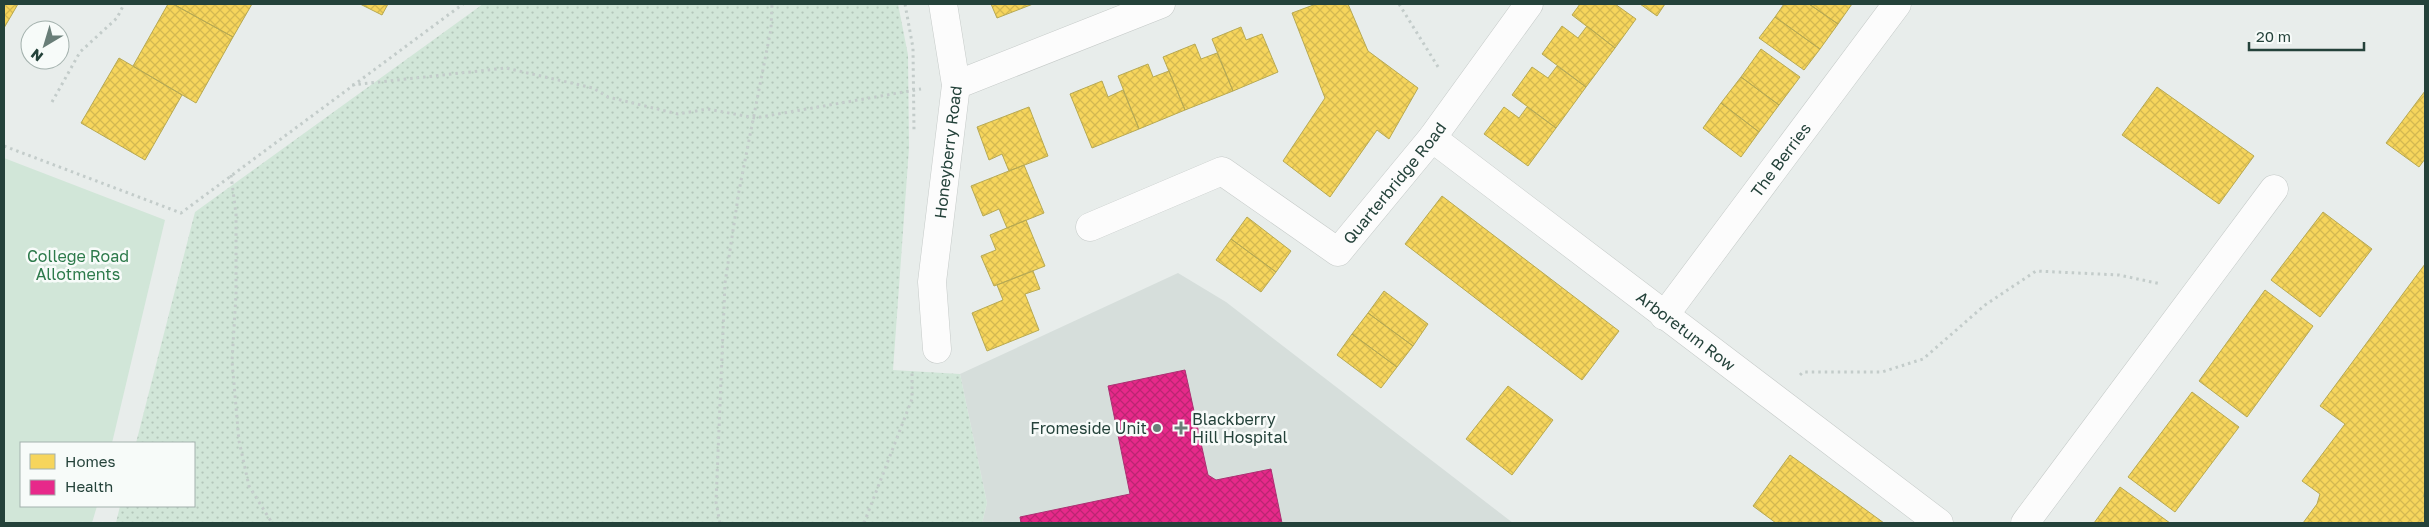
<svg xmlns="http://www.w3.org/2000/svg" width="2429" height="527" viewBox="0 0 2429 527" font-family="'Golos Text',sans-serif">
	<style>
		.built { fill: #d6dedb }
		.grass { fill: url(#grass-dots) }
		.garden { fill: #d1e6d8 }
		.homes { fill: url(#homes-cross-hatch); stroke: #b7a952 }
		.health { fill: url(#health-cross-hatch); stroke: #ac3072 }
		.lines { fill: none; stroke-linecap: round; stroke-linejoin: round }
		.street-casing { stroke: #c5cac8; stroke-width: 29 }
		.path { stroke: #c3ccca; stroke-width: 3; stroke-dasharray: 2.5 4; stroke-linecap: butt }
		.street { stroke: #fcfcfc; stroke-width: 28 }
		.poi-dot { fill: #697e78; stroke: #f7fbf9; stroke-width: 2 }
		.labels { text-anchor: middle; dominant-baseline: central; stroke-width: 5; stroke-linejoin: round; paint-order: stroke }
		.street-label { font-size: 16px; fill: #24423a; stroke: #f7fbf9 }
		.park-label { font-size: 16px; fill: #2d7a4b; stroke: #f7fbf9 }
		.poi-label { font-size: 16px; fill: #24423a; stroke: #f7fbf9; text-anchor: start }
	</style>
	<defs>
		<pattern id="grass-dots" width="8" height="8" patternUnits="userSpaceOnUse" patternTransform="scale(1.25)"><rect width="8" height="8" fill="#d1e6d8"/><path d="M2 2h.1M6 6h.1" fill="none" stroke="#b3c6ba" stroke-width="1.8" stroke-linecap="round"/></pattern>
		<pattern id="homes-cross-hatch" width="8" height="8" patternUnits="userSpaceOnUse" patternTransform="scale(1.25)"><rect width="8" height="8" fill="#f6d55c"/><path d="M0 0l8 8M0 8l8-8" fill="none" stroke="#d3b851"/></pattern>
		<pattern id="health-cross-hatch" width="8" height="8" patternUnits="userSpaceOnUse" patternTransform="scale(1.25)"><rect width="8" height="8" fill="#e7298a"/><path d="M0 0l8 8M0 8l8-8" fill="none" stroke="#bb2572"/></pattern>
	</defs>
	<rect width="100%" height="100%" fill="#e8edeb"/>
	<path class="built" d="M 1178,273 L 1226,302 L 1513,523 L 982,523 L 987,503 L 960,374 Z"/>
	<path class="grass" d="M 483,4 L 898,4 L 908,55 L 909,148 L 893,370 L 960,374 L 987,503 L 982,523 L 116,523 L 120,506 L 194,506 L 194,443 L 136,443 L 195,212 Z"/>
	<path class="garden" d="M 4,158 L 165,220 L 112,443 L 21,443 L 21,506 L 97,506 L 92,523 L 4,523 Z"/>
	<path class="homes" d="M 4,4 L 18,4 L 4,28 Z
		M 168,4 L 173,4 L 233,37 L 196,103 L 133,66 Z
		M 173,4 L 252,4 L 233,37 Z
		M 360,4 L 388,4 L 382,15 Z
		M 991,4 L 1033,4 L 997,18 Z
		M 1316,4 L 1348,4 L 1368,51 L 1418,88 L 1389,139 L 1377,130 L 1330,197 L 1283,161 L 1325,98 L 1292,13 Z
		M 1580,4 L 1615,4 L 1636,19 L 1615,48 L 1572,15 Z
		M 1640,4 L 1665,4 L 1657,16 Z
		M 1784,4 L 1809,4 L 1838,24 L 1820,49 L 1775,17 Z
		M 1809,4 L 1852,4 L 1838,24 Z
		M 1775,17 L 1820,49 L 1804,70 L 1759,38 Z
		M 1562,26 L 1578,38 L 1587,26 L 1615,48 L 1586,87 L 1542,54 Z
		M 1241,27 L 1246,40 L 1262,34 L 1278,72 L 1233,91 L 1212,39 Z
		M 1195,44 L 1201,59 L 1217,53 L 1233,91 L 1185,110 L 1163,57 Z
		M 1761,49 L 1800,77 L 1779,105 L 1741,77 Z
		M 119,58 L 182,95 L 145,160 L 81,123 Z
		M 1148,64 L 1153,77 L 1169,71 L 1185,110 L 1139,129 L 1118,76 Z
		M 1557,66 L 1586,87 L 1556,128 L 1512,95 L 1532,67 L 1548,78 Z
		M 1741,77 L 1779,105 L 1759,132 L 1721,103 Z
		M 1102,81 L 1108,97 L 1123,90 L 1139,129 L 1092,148 L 1070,94 Z
		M 2157,87 L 2254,156 L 2219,204 L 2122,135 Z
		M 2425,91 L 2425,159 L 2419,167 L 2386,143 Z
		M 1721,103 L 1759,132 L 1741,157 L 1703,128 Z
		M 1029,107 L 1048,156 L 1009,171 L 1002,154 L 989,160 L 977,127 Z
		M 1504,107 L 1519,118 L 1527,107 L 1556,128 L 1528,166 L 1484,134 Z
		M 1024,165 L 1044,213 L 1007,228 L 999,209 L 983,216 L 971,186 Z
		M 1442,196 L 1619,331 L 1582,380 L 1405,244 Z
		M 2323,212 L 2372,249 L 2320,317 L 2271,280 Z
		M 1247,217 L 1291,251 L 1276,272 L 1231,239 Z
		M 1026,220 L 1045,266 L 994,286 L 981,256 L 996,250 L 990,235 Z
		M 1231,239 L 1276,272 L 1261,292 L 1216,260 Z
		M 2425,264 L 2425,493 L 2423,496 L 2425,498 L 2425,523 L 2303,523 L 2317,504 L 2320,494 L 2302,481 L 2345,424 L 2320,406 Z
		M 1033,271 L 1040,289 L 1025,294 L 1039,330 L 987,351 L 972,313 L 1003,300 L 997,285 Z
		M 2265,290 L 2313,326 L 2247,417 L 2199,381 Z
		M 1384,291 L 1428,324 L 1413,346 L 1368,313 Z
		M 1368,313 L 1413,346 L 1397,367 L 1352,334 Z
		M 1352,334 L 1397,367 L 1381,388 L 1337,355 Z
		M 1508,386 L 1553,420 L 1512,475 L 1466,439 Z
		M 2192,392 L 2239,427 L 2175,512 L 2128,477 Z
		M 1790,455 L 1884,523 L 1776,523 L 1753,506 Z
		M 2120,487 L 2170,523 L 2094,523 Z"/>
	<path class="health" d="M 1185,370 L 1208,475 L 1216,480 L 1271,469 L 1282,523 L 1021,523 L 1020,517 L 1130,494 L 1108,386 Z"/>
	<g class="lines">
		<defs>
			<g id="street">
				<path d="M 943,4 L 956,85"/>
				<path id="s1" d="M 1432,138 L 1939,523"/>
				<path id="s2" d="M 1090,227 L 1222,171 L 1338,252 L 1432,138 L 1529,4"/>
				<path id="s3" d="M 1664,316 L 1897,4"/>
				<path id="s4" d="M 937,349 L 932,282 L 956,85 L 1161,4"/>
				<path d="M 2025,523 L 2274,189"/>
			</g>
		</defs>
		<use href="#street" class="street-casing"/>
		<path class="path" d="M 905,4 L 913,48 L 914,132
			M 1399,4 L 1440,70
			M 352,85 L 506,68 L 593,88 L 608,97 L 678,114 L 708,109 L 755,118 L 921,89
			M 52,102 L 80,52 L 117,18 L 124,4
			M 4,146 L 181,213 L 463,4
			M 231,175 L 236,214 L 236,295 L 232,361 L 239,441 L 249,486 L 272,523
			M 1800,375 L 1803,372 L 1882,372 L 1923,359 L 1985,305 L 2036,271 L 2119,275 L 2161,284
			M 720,523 L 716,502 L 725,283 L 739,191 L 771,29 L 772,4
			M 864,523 L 912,399 L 912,373"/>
		<use href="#street" class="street"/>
	</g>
	<g class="poi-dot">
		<circle cx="1157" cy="428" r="5"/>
		<path d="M1178.5 420.5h5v5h5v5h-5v5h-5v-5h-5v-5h5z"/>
	</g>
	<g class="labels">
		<g class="street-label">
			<text stroke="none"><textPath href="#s4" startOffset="198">Honeyberry Road</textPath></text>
			<text stroke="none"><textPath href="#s3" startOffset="195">The Berries</textPath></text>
			<text stroke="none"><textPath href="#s2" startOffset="374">Quarterbridge Road</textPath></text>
			<text stroke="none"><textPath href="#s1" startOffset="319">Arboretum Row</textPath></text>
		</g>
		<g class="park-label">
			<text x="78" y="256">College Road<tspan x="78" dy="18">Allotments</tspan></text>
		</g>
		<g class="poi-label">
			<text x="1192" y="419">Blackberry<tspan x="1192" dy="18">Hill Hospital</tspan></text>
			<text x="1147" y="428" text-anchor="end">Fromeside Unit</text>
		</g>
	</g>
	<rect width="2429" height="527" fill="none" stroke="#24423a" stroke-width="10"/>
	<rect x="20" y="442" width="175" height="65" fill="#f7fbf9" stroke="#a3b1ad"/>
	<rect x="30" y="454" width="25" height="15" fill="#f6d55c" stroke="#a3b1ad"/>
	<text x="65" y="467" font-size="15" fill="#24423a">Homes</text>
	<rect x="30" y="480" width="25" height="15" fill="#e7298a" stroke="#a3b1ad"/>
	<text x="65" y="492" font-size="15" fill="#24423a">Health</text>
	<g transform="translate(45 45) rotate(218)"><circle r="24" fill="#f7fbf9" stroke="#a3b1ad"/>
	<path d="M0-4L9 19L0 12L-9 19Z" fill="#697e78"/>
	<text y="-8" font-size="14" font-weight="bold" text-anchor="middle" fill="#24423a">N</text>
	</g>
	<path d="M2249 42v8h115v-8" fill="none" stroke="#24423a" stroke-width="2.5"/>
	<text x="2256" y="42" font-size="15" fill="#24423a" stroke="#f7fbf9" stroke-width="4" paint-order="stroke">20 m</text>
</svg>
